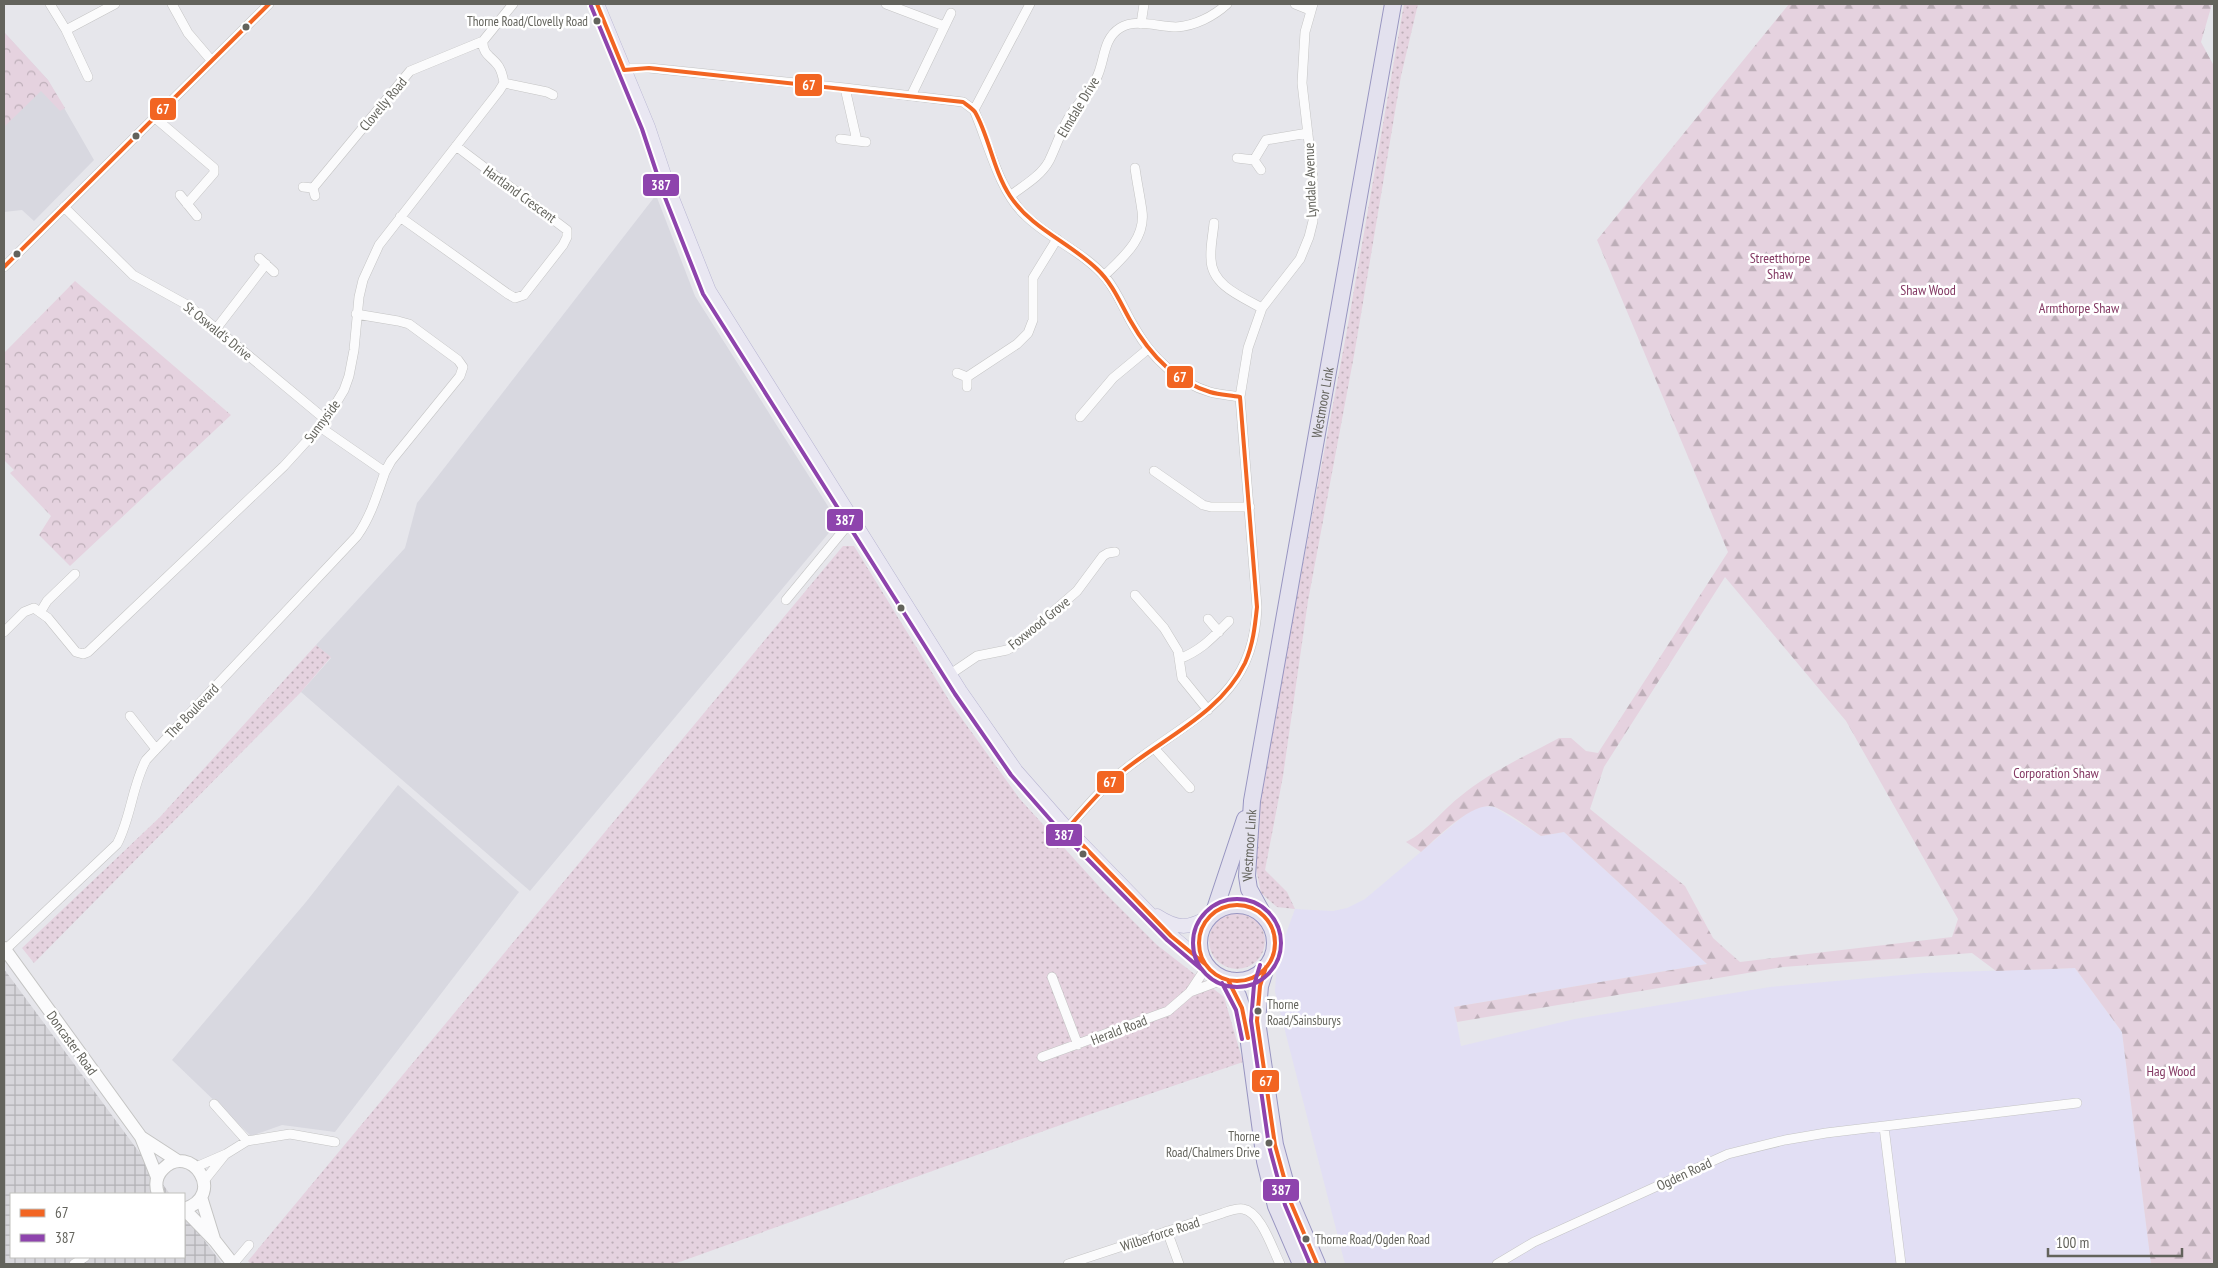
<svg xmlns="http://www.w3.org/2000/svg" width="2218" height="1268" viewBox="0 0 2218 1268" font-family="'PT Sans Narrow',sans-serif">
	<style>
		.commercial { fill: #e2dff4 }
		.industrial { fill: url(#industrial-grid) }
		.education { fill: #d8d8e0 }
		.grass { fill: url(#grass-dots) }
		.forest { fill: url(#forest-firs); fill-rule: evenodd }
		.park { fill: url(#park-crowns) }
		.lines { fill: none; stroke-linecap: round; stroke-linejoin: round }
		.street-casing { stroke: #c4c4c4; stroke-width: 10 }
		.secondary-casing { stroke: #c4c4c3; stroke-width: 14 }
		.primary-casing { stroke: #b8b5d2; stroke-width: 15 }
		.highway-casing { stroke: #9895c1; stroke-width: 18 }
		.street { stroke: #fbfbfc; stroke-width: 9 }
		.secondary { stroke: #fbfbfc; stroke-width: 12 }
		.primary { stroke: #e9e7f2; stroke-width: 14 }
		.highway { stroke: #e3e1ee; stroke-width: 16 }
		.bus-1-casing { stroke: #fff; stroke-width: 8 }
		.bus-2-casing { stroke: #fff; stroke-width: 8 }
		.bus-1 { stroke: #f26522; stroke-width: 4 }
		.bus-2 { stroke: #8e44ad; stroke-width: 4 }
		.bus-dot { fill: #63635c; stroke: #fff; stroke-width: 2 }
		.labels { text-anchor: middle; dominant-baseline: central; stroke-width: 5; stroke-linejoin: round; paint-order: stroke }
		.bus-label { font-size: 13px; fill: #63635c; stroke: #fff; text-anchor: end }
		.street-label { font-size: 14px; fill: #63635c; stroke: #fff }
		.park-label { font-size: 14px; fill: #843a64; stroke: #fff }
		.line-badge { stroke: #fff; stroke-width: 2 }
		.badge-label { font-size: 14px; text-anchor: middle; font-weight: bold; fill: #fff }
	</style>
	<defs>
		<pattern id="industrial-grid" width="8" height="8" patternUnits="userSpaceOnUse" patternTransform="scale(1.25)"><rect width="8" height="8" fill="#d7d6db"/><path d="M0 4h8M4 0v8" fill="none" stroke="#b2b1b5"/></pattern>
		<pattern id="grass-dots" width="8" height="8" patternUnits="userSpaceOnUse" patternTransform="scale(1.25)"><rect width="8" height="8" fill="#e5d2df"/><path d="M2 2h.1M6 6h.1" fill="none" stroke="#bdaeb8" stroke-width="1.8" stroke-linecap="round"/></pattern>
		<pattern id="forest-firs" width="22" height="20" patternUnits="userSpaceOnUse" patternTransform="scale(1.25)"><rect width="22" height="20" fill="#e5d2df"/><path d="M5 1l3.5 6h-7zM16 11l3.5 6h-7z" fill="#bdaeb8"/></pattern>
		<pattern id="park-crowns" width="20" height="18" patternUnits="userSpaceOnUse" patternTransform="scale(1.25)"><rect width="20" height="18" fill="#e5d2df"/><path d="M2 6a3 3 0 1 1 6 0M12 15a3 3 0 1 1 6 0" fill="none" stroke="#bdaeb8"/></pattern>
	</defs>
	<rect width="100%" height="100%" fill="#e6e6eb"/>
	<path class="commercial" d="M 1481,806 L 1494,807 L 1541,836 L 1564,832 L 1707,964 L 1454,1007 L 1461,1046 L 1575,1019 L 1770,987 L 1924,973 L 2075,968 L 2122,1032 L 2151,1264 L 1345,1264 L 1275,992 L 1277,958 L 1295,909 L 1333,911 L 1347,908 L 1365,899 L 1467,813 Z"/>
	<path class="industrial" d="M 4,969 L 170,1194 L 11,1194 L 11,1257 L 184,1257 L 184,1213 L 222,1264 L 4,1264 Z"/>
	<path class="education" d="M 4,32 L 48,80 L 94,160 L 34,221 L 22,210 L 4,212 Z
		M 656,195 L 695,296 L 838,522 L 530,891 L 301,692 L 331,658 L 316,645 L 405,548 L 417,503 Z
		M 398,785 L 519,892 L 335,1132 L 282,1125 L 251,1136 L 172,1060 L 306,902 Z"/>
	<path class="grass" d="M 1404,4 L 1418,4 L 1401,76 L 1355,350 L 1308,601 L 1283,776 L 1265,870 L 1287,892 L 1295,909 L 1277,907 L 1261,893 L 1255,863 L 1259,798 L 1347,330 Z
		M 843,546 L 854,546 L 952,705 L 1019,798 L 1105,893 L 1157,945 L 1224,997 L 1243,1062 L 1091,1114 L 674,1264 L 251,1264 L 248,1261 Z
		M 316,645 L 331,657 L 301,692 L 34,963 L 22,948 L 160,817 Z
		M1209 941a28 28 0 1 1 56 0a28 28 0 1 1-56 0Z"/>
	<path class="forest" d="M 1789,4 L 2212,4 L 2201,42 L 2214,66 L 2214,1264 L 2151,1264 L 2122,1032 L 2075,968 L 1996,971 L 1972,953 L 1783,967 L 1457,1022 L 1454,1007 L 1707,964 L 1564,832 L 1541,836 C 1527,827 1511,814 1495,807 C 1474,799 1436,839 1421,852 L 1406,842 C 1429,830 1442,810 1462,795 C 1491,771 1526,756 1559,738 L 1571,738 L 1586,751 L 1598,753 L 1728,552 L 1597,240 ZM 1725,577 L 1846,721 L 1958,919 L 1952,937 L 1740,962 L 1713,938 L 1685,886 L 1590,809 L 1604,767 Z"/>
	<path class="park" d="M 4,32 L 48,80 L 65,108 L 60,111 L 41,91 L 4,127 Z
		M 75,281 L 231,415 L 70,566 L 39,535 L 51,516 L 10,473 L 14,470 L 4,460 L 4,353 Z"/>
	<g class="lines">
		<defs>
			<path id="street" d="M 50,4 L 66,30 L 88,77
				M 172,4 L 188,33 L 211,60
				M 886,4 L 944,26
				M 1295,4 L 1310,10
				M 1141,24 L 1144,4
				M 66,30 L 115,4
				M 624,70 L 630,68 L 649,68 L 845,88 L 963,102 L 974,110 C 988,142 999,191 1025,215 C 1049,239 1083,251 1106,278 C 1119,294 1125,313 1136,330 C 1152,358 1179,383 1210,392 C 1220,395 1231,395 1240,397
				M 504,83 L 547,92 L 553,95
				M 845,88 L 857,141
				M 911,96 L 951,13
				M 974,110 L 1030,4
				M 154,117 L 214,168 L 214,173 L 187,204
				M 840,139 L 866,142
				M 1237,158 L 1254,160 L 1261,170
				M 1254,160 L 1266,140 L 1308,133
				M 303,187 L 313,188 L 315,196
				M 313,188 L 410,71 L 483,41 L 513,4
				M 180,195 L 197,216
				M 1010,196 C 1023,186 1041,176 1049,161 C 1056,147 1060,133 1068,119 C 1076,105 1088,94 1096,79 C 1105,63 1102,39 1120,28 C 1135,18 1159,27 1176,27 C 1195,26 1214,16 1227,4
				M 64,207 L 133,275 L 189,306 L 326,420
				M 400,217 L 508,294 L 515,298 L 524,295 L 563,245 L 567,237 L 567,230 L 456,146
				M 1214,223 C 1213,235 1210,247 1211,259 C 1211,285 1242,297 1262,308
				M 259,258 L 274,272
				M 4,267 L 269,4
				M 1104,276 C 1122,258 1146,239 1142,211 C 1140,196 1137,183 1135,168
				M 356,314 L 398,321 L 409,324 L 458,360 L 463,367 L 460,376 L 391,461 L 385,472
				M 216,329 L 266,264
				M 957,373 L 967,377 L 967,387
				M 967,377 L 1017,344 L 1028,333 L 1033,320 L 1033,278 L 1057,239
				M 1080,417 L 1113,378 L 1148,349
				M 1154,471 L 1203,505 L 1211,507 L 1250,507
				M 1135,595 L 1164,628 L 1178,651 L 1182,678 L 1208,710
				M 786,600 L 852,520
				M 41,611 L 47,601 L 75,574
				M 1208,619 L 1219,632
				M 4,632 L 24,612 L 34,608 L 48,618 L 76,652 L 83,654 L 88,652 L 284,466 L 326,420 L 344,390 L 349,376 L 354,350 L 359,297 L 363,280 L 379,245 L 499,91 L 504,83 C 503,77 502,72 499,67 C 493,57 482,55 483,41
				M 1179,659 C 1202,650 1212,638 1229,621
				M 949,675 L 977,656 L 1007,650 L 1014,646 L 1077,591 L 1103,556 L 1108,553 L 1115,552
				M 130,716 L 156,749
				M 1154,748 L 1190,788
				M 1067,829 C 1087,806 1107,782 1132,764 C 1194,716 1254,697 1257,607 L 1240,397 L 1248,348 L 1262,308 L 1300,259 L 1309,237 L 1313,221 L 1313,178 L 1302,83 L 1305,32 L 1313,4
				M 5,950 L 117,844 C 131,818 132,786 146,760 L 357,536 C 371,516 377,495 385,472 L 320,427
				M 1052,977 L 1078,1045
				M 1190,992 L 1225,979
				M 1042,1057 L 1168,1011 L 1190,992 L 1207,966
				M 214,1104 L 247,1141
				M 1884,1127 L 1901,1264
				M 196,1167 L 226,1154 L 247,1141 L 290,1134 L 335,1142
				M 204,1181 L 224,1156
				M 1167,1231 L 1179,1264
				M 74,1264 L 85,1257
				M 233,1264 L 249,1245
				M 1068,1264 L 1223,1213 C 1229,1211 1236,1208 1243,1209 C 1261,1212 1272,1248 1280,1264
				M 1497,1264 L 1534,1242 L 1728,1154 L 1785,1140 L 1826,1133 L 2077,1103"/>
			<path id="secondary" d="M 4,948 L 141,1137 L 157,1177
				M 141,1137 L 178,1161
				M 158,1194 C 155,1185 156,1176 163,1169 C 190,1141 228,1195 184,1209
				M 201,1197 L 214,1239
				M 184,1209 L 215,1241 L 233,1264"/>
			<path id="primary" d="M 597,4 L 648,127 L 670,193 L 709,291 L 960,691 L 1016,771 L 1067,829 L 1171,936 L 1205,964
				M 1157,916 C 1177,929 1188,929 1209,917"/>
			<g id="highway">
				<circle cx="1237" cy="943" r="38"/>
				<path d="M 1214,912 L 1245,819"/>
				<path id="s1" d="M 1264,916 L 1249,889 L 1247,876 L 1252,801 L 1393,4"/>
				<path d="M 1266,967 L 1260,986 L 1257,1021 L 1275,1145 L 1291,1203 L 1317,1264"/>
				<path d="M 1228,980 L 1238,996 L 1246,1021 L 1265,1161 L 1276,1206 L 1301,1264"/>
			</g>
		</defs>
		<use href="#street" class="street-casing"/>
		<use href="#secondary" class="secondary-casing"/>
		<use href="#primary" class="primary-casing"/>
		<use href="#highway" class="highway-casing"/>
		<use href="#street" class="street"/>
		<use href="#secondary" class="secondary"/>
		<use href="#primary" class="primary"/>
		<use href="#highway" class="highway"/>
		<defs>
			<path id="bus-1" d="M 597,4 L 624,70 L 649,68 L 963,102 C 967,105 972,108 975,112 C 989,136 993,170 1010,196 C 1032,229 1069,242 1097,269 C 1112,283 1120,302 1130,320 C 1148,352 1174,381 1210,392 C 1220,395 1230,395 1240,397 L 1257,607 C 1255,626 1253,645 1245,663 C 1221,713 1164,738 1123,771 C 1102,788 1085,809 1067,829 L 1171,936 L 1205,964
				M 4,267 L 269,4
				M1199 943a38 38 0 1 1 76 0a38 38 0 1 1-76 0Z
				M 1266,967 L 1260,986 L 1257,1021 L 1275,1145 L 1291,1203 L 1317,1264
				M 1228,980 L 1242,1008 L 1248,1038"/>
			<path id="bus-2" d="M 591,6 L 642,129 L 664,195 L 703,294 L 955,694 L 1011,775 L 1062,833 L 1167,940 L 1201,969
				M1193 943a44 44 0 1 1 88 0a44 44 0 1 1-88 0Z
				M 1260,965 L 1254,985 L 1251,1021 L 1269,1146 L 1285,1205 L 1310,1264
				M 1222,983 L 1236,1010 L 1242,1039"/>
		</defs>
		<use href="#bus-1" class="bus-1-casing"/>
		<use href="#bus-2" class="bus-2-casing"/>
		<use href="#bus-1" class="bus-1"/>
		<use href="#bus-2" class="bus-2"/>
	</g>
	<g class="bus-dot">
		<circle cx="597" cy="21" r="4.5"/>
		<circle cx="246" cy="27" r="4.5"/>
		<circle cx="136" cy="136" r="4.5"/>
		<circle cx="17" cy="254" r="4.5"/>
		<circle cx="901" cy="608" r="4.5"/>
		<circle cx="1083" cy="854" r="4.5"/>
		<circle cx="1258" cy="1011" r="4.5"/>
		<circle cx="1269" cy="1143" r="4.5"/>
		<circle cx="1306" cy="1239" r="4.5"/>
	</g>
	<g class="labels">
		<g class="bus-label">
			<text x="588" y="21">Thorne Road/Clovelly Road</text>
			<text x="1267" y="1004" text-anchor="start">Thorne<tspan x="1267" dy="16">Road/Sainsburys</tspan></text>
			<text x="1260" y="1136">Thorne<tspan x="1260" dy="16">Road/Chalmers Drive</tspan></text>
			<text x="1315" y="1239" text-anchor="start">Thorne Road/Ogden Road</text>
		</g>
		<g class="street-label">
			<text transform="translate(383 104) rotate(-50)">Clovelly Road</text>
			<text transform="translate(1078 107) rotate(-59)">Elmdale Drive</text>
			<text transform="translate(1310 180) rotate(-92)">Lyndale Avenue</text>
			<text transform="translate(520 194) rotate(36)">Hartland Crescent</text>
			<text transform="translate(218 331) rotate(39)">St Oswald's Drive</text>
			<text stroke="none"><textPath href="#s1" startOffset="524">Westmoor Link</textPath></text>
			<text transform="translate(322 421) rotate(-53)">Sunnyside</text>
			<text transform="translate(1039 623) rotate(-39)">Foxwood Grove</text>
			<text transform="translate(192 711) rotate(-46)">The Boulevard</text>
			<text stroke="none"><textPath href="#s1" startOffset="75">Westmoor Link</textPath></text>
			<text transform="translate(1119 1030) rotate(-21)">Herald Road</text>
			<text transform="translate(72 1043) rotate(54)">Doncaster Road</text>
			<text transform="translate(1684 1174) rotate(-25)">Ogden Road</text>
			<text transform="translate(1160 1234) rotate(-18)">Wilberforce Road</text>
		</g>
		<g class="park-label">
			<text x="1780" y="258">Streetthorpe<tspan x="1780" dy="16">Shaw</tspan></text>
			<text x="1928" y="290">Shaw Wood</text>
			<text x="2079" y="308">Armthorpe Shaw</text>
			<text x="2056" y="773">Corporation Shaw</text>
			<text x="2171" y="1071">Hag Wood</text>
		</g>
	</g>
	<g class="line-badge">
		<rect x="794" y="73" width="29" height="24" rx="5" fill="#f26522"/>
		<rect x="149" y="97" width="28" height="24" rx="5" fill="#f26522"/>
		<rect x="642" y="173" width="38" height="24" rx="5" fill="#8e44ad"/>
		<rect x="1166" y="365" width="28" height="24" rx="5" fill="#f26522"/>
		<rect x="826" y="508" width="38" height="24" rx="5" fill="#8e44ad"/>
		<rect x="1096" y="770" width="29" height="24" rx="5" fill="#f26522"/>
		<rect x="1045" y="823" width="38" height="24" rx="5" fill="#8e44ad"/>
		<rect x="1251" y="1069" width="29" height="24" rx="5" fill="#f26522"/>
		<rect x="1262" y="1178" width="38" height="24" rx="5" fill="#8e44ad"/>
	</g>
	<g class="badge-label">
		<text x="809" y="90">67</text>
		<text x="163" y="114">67</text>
		<text x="661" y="190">387</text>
		<text x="1180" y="382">67</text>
		<text x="845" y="525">387</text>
		<text x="1110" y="787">67</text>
		<text x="1064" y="840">387</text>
		<text x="1266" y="1086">67</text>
		<text x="1281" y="1195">387</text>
	</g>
	<rect width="2218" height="1268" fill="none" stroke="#63635c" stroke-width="10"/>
	<rect x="10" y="1193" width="175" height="65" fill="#ffffff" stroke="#c1c1be"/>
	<rect x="20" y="1209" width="25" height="8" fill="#f26522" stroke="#c1c1be"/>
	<text x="55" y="1218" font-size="15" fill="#63635c">67</text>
	<rect x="20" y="1234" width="25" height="8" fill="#8e44ad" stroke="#c1c1be"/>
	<text x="55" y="1243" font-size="15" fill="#63635c">387</text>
	<path d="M2048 1248v8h134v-8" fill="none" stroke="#63635c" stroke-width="2.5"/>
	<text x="2056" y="1248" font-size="15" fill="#63635c" stroke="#ffffff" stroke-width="4" paint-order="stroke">100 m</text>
</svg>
